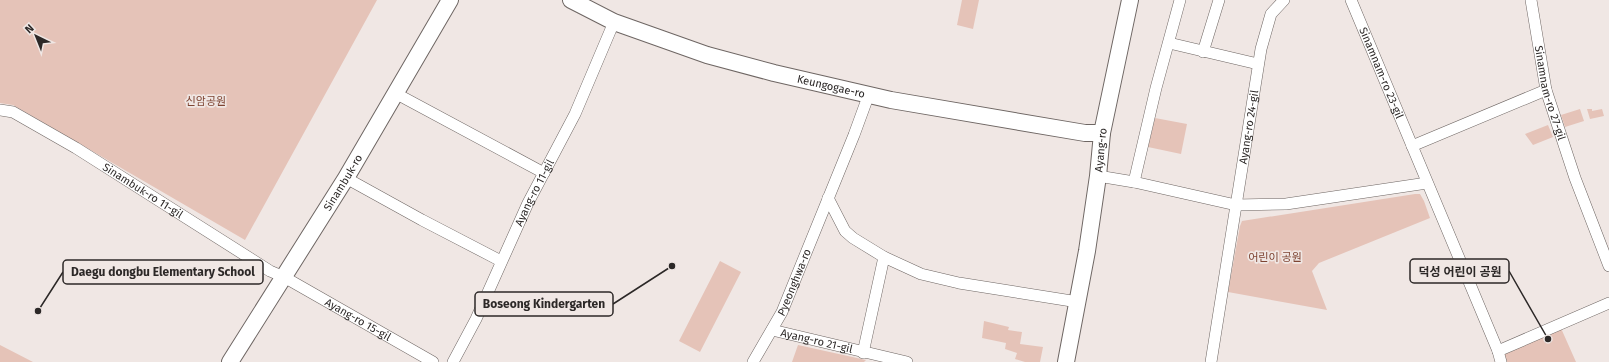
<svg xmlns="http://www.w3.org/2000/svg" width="1609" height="362" viewBox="0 0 1609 362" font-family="'Fira Sans','Noto Sans KR',sans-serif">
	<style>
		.green { fill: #e5c3b8 }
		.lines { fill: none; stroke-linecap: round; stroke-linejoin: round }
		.street-casing { stroke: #6e6663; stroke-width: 12 }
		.secondary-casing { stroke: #6e6663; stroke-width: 18 }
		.street { stroke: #fff; stroke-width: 11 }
		.secondary { stroke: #fff; stroke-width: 16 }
		.labels { text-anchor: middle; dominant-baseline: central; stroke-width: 3.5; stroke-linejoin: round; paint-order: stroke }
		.street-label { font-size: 11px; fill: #2c2827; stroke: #f0e7e4 }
		.park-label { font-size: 11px; fill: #7e4432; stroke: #f0e7e4 }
		.leader { fill: none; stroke: #2c2827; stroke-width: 1.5 }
		.callout-dot { fill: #2c2827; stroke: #f0e7e4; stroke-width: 1.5 }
		.callout { fill: #f0e7e4; stroke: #2c2827; stroke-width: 1.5 }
		.callout-label { font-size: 12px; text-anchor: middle; font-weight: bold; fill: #2c2827 }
	</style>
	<rect width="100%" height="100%" fill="#f0e7e4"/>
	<path class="green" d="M 0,0 L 377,0 L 245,240 L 13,105 L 0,103 Z
		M 962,0 L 979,0 L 973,29 L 957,25 Z
		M 1580,109 L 1584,121 L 1565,127 L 1561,115 Z
		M 1587,109 L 1592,109 L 1592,111 L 1602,109 L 1604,116 L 1590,119 Z
		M 1155,118 L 1187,124 L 1181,154 L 1148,147 Z
		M 1548,125 L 1553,137 L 1533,145 L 1525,134 Z
		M 1415,194 L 1420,194 L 1424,201 L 1430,218 L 1319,263 L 1312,271 L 1327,310 L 1228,292 L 1240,226 L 1242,221 Z
		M 720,261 L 741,272 L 700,352 L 679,341 Z
		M 984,321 L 1009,327 L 1008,330 L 1022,332 L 1020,344 L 1043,347 L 1040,362 L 1025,362 L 1015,359 L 1017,353 L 1005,349 L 1006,343 L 982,338 Z
		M 1560,326 L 1576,362 L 1504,362 L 1501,352 Z
		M 0,345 L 33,362 L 0,362 Z
		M 798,345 L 866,360 L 864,362 L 792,362 Z"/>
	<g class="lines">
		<defs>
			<g id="street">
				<path id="s1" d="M 1351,0 L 1498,351 L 1501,362"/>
				<path id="s2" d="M 1531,0 L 1546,90 L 1575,178 L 1609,266"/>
				<path d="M 1169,43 L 1258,64"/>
				<path d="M 1203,52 L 1219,0"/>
				<path d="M 395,93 L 544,173"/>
				<path id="s3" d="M 0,110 L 13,112 L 76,148 L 270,271 L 284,277 L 433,362"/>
				<path d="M 1412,146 L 1546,90"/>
				<path d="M 1098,176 L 1134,182 L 1236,205 L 1286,204 L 1427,183"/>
				<path d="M 346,178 L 422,220 L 501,261"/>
				<path d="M 1134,182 L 1156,88 L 1180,0"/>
				<path d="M 828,198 L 845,231 L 853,238 L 884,257 L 921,274 L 959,283 L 1078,302"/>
				<path id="s4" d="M 772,330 L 907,362"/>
				<path d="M 1498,351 L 1609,303"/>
				<path d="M 863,353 L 884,257"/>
				<path id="s5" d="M 453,362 L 476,319 L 528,203 L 575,114 L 614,22"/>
				<path id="s6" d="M 753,362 L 782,312 L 854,135 L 869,94"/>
				<path id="s7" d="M 1211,362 L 1261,49 L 1271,14 L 1284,0"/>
			</g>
			<g id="secondary">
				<path id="s8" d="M 571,0 L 614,22 L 707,55 L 774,73 L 891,100 L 1085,133 L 1102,133"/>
				<path id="s9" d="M 230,362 L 346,178 L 450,0"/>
				<path id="s10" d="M 1066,362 L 1087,251 L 1098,176 L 1102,133 L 1130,0"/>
			</g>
		</defs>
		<use href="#street" class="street-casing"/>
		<use href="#secondary" class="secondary-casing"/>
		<use href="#street" class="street"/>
		<use href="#secondary" class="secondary"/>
	</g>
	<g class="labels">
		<g class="street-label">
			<text stroke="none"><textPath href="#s1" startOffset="79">Sinamnam-ro 23-gil</textPath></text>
			<text stroke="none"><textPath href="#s8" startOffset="275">Keungogae-ro</textPath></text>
			<text stroke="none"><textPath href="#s2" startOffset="95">Sinamnam-ro 27-gil</textPath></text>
			<text stroke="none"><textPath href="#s7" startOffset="238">Ayang-ro 24-gil</textPath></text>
			<text stroke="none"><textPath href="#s10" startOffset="215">Ayang-ro</textPath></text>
			<text stroke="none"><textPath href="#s9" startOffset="212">Sinambuk-ro</textPath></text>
			<text stroke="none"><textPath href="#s3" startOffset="165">Sinambuk-ro 11-gil</textPath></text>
			<text stroke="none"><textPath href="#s5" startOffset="188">Ayang-ro 11-gil</textPath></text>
			<text stroke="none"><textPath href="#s6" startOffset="90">Pyeonghwa-ro</textPath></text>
			<text stroke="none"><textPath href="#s3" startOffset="416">Ayang-ro 15-gil</textPath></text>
			<text stroke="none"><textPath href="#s4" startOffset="46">Ayang-ro 21-gil</textPath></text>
		</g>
		<g class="park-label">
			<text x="206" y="101">신암공원</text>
			<text x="1275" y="257">어린이 공원</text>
		</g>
	</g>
	<path class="leader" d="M1548 339L1509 271M38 311L63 272M672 266L613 304"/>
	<g class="callout-dot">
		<circle cx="1548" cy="339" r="4"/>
		<circle cx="38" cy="311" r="4"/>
		<circle cx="672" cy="266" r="4"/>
	</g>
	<g class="callout">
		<rect x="1410" y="259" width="99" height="24" rx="4"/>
		<rect x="63" y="260" width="200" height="24" rx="4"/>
		<rect x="475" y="292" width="138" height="24" rx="4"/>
	</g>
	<g class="callout-label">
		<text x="1460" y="276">덕성 어린이 공원</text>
		<text x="163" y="276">Daegu dongbu Elementary School</text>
		<text x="544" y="308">Boseong Kindergarten</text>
	</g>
	<g transform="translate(36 36) rotate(317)" stroke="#f0e7e4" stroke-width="3" paint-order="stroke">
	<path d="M0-3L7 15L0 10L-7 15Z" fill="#2c2827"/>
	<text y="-6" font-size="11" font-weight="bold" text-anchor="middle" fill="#2c2827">N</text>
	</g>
</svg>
